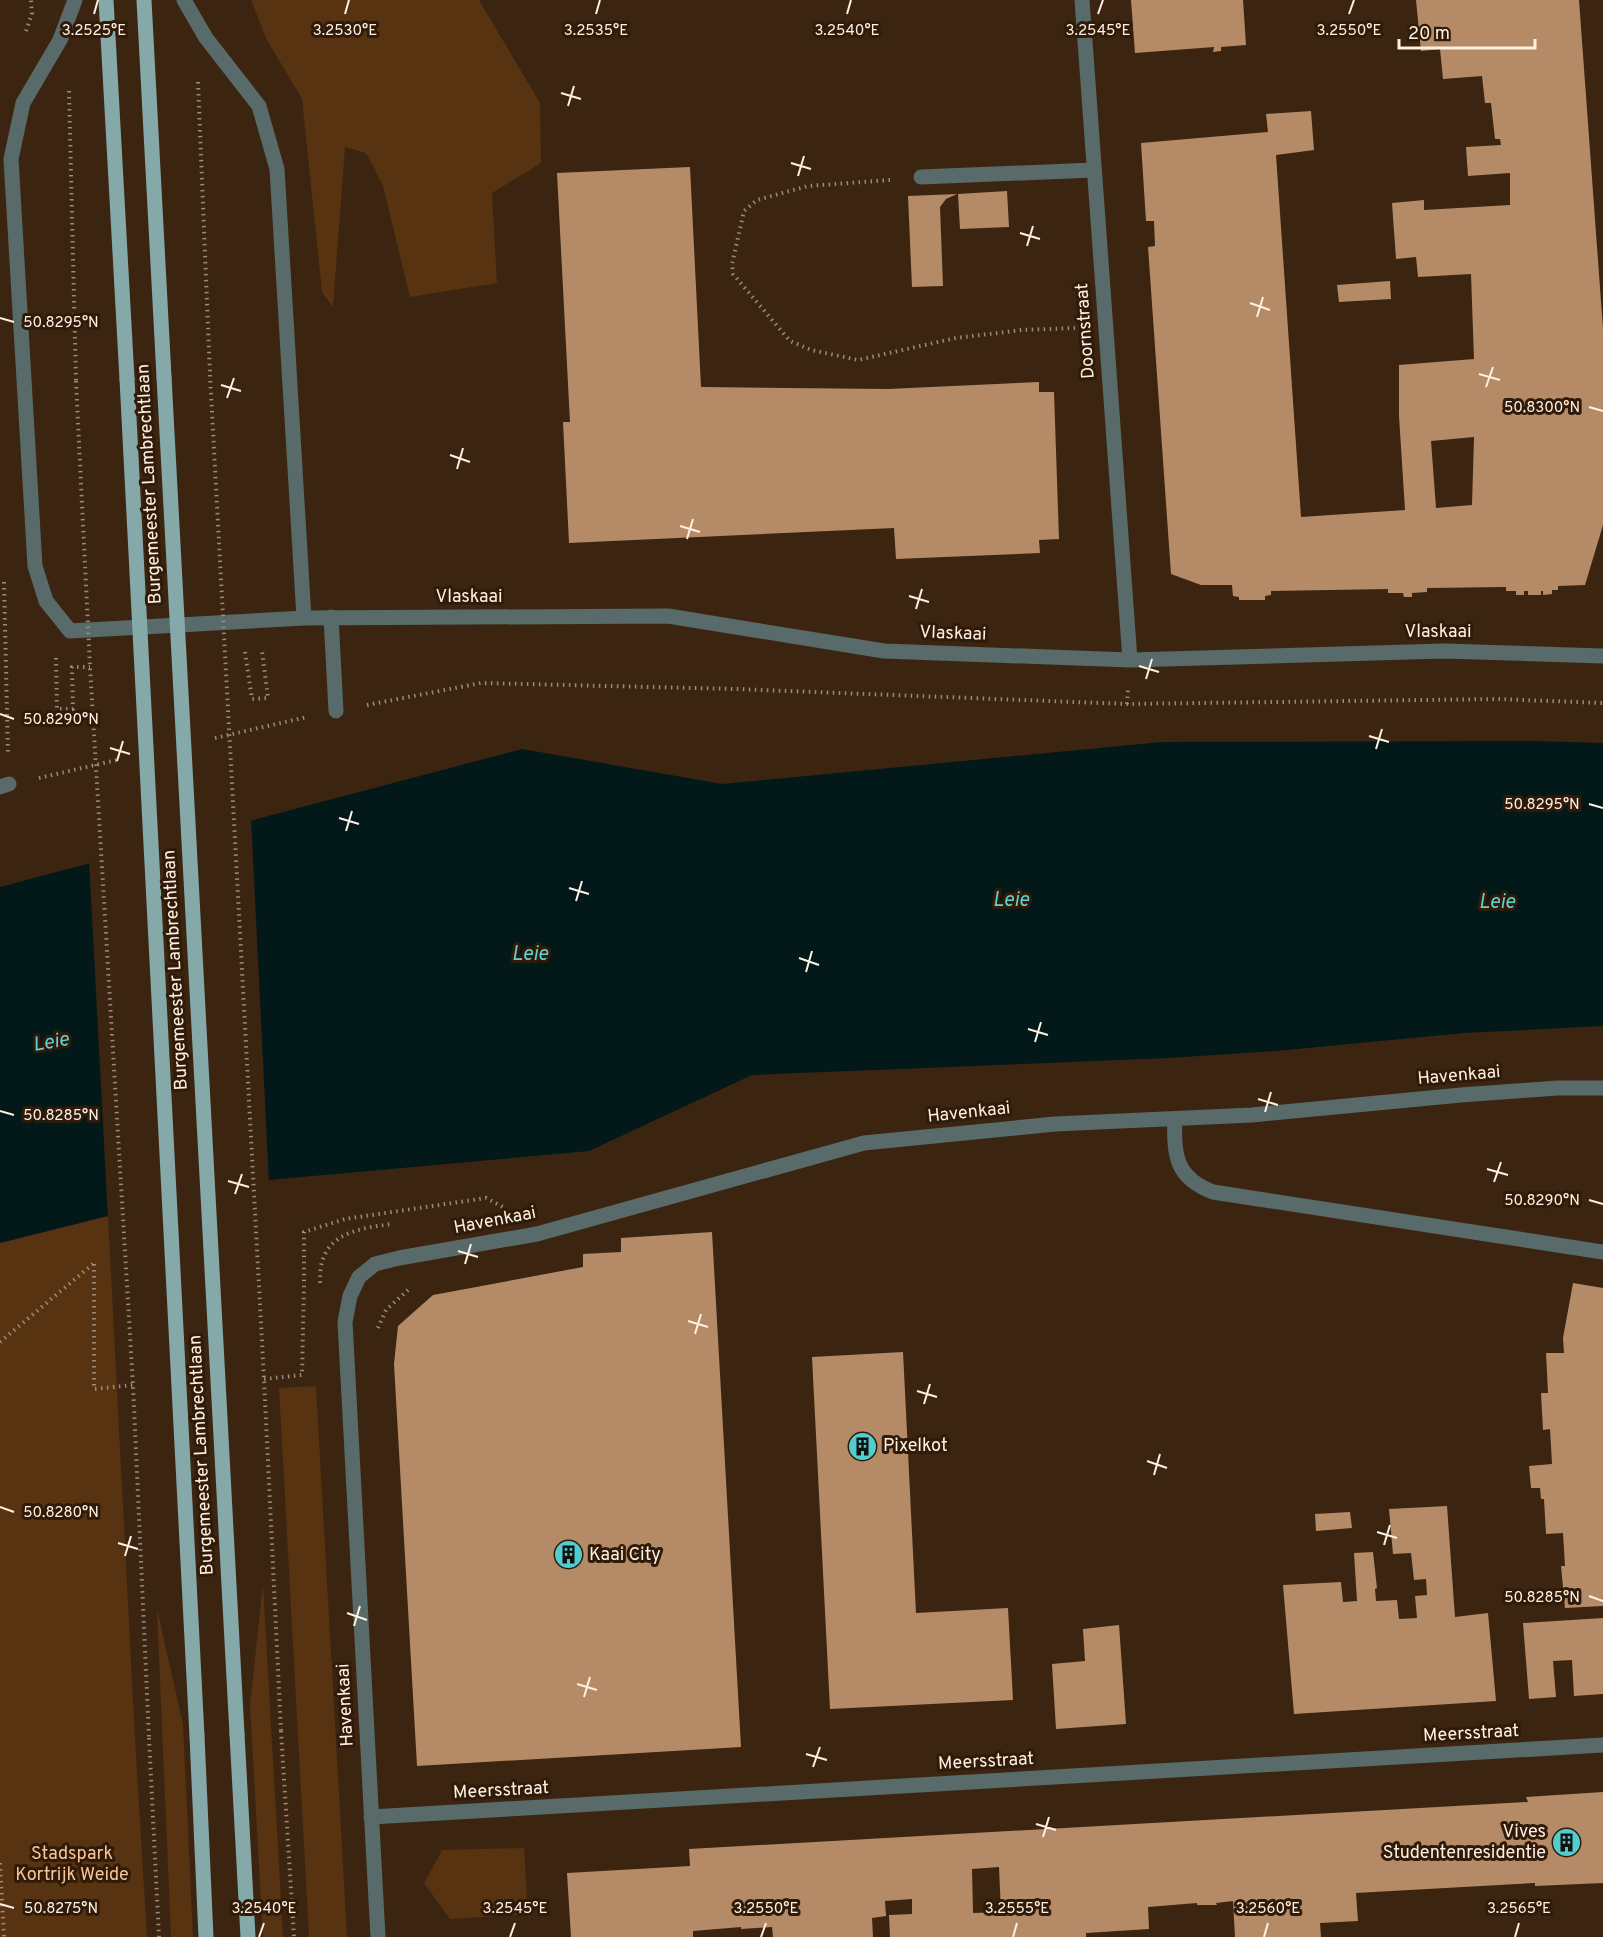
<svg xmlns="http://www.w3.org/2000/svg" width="1603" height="1937" viewBox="0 0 1603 1937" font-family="Overpass,sans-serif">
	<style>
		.green { fill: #573311 }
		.water { fill: #031818 }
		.pier { fill: #3b2511 }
		.building { fill: #b58b67; fill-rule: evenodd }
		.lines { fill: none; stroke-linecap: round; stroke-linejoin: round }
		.path { stroke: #9d8a7a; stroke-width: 4; stroke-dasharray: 1.5 4.5; stroke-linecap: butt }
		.lane { stroke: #596a6a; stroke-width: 15 }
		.street { stroke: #596a6a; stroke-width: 15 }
		.primary { stroke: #85a9a9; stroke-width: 15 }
		.path-bridge { stroke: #9d8a7a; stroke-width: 4; stroke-dasharray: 1.5 4.5; stroke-linecap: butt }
		.primary-bridge { stroke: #85a9a9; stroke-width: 15 }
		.ticks { fill: none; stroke: #fff0e4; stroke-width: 2 }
		.labels { text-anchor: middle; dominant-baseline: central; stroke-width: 6; stroke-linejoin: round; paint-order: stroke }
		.street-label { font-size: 18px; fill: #fff0e4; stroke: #301b08 }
		.poi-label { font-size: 18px; fill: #fff0e4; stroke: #301b08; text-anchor: start }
		.park-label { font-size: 18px; fill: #f9c59b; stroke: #301b08 }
		.water-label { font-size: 20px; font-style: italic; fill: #62d2d4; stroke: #301b08 }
		.ticks-label { font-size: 15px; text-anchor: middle; fill: #fff0e4; stroke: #301b08; stroke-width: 6; stroke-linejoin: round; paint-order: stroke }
	</style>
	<rect width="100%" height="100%" fill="#3b2511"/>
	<path class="green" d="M 251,0 L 479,0 L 540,103 L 541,163 L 492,193 L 497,283 L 410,297 L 383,186 L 366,153 L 345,147 L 333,307 L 322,292 L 302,99 L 267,40 Z
		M 108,1216 L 135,1739 L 147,1937 L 0,1937 L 0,1243 Z
		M 316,1386 L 347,1937 L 309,1937 L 279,1388 Z
		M 263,1584 L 283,1937 L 263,1937 L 250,1705 Z
		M 157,1609 L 183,1724 L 193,1937 L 171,1937 Z
		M 524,1848 L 528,1914 L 450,1919 L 424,1883 L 442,1850 Z"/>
	<path class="water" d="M 1533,741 L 1603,743 L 1603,1026 L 1464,1033 L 1276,1051 L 1168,1058 L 752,1075 L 589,1151 L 269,1180 L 108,1216 L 0,1243 L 0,887 L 522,749 L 722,784 L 1162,742 Z"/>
	<path class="pier" d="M 251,818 L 269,1183 L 108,1219 L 89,860 Z"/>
	<path class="building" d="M 1131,0 L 1243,0 L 1246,45 L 1221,47 L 1221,51 L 1213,52 L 1214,47 L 1135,53 Z
		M 1416,0 L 1579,0 L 1603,329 L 1603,525 L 1585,585 L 1558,586 L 1558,590 L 1552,590 L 1552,594 L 1543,595 L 1543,591 L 1541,591 L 1541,595 L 1528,595 L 1528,591 L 1524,591 L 1524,595 L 1516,595 L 1516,591 L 1506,591 L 1506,587 L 1427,588 L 1427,592 L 1412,593 L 1412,597 L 1404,597 L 1403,593 L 1388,593 L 1388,589 L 1271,591 L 1271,595 L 1265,596 L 1265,600 L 1239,600 L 1239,597 L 1233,596 L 1232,585 L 1201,585 L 1171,574 L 1148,247 L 1155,246 L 1154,221 L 1146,221 L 1141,143 L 1268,132 L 1266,114 L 1311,111 L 1314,150 L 1276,155 L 1301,517 L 1405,510 L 1399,416 L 1399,365 L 1474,359 L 1471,274 L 1418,277 L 1416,257 L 1396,259 L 1392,203 L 1424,200 L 1424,210 L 1510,205 L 1510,173 L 1468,176 L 1466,147 L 1501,145 L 1500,139 L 1495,139 L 1491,103 L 1485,103 L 1482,76 L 1443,79 L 1440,49 L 1421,51 ZM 1474,437 L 1472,505 L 1436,508 L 1431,441 Z
		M 690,167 L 701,387 L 888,389 L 1039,382 L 1039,392 L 1054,392 L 1059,539 L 1039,540 L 1040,553 L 896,559 L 894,528 L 569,543 L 563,422 L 570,422 L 557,173 Z
		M 1007,191 L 1009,227 L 960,229 L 958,194 Z
		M 957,194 L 946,199 L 940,207 L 943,286 L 912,287 L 908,196 Z
		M 1390,281 L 1391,299 L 1339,302 L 1337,285 Z
		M 712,1232 L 741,1747 L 417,1766 L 394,1364 L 398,1326 L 433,1295 L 583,1267 L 583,1254 L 621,1252 L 621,1238 Z
		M 1573,1283 L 1603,1288 L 1603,1606 L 1565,1608 L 1561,1566 L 1565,1566 L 1563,1533 L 1546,1534 L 1544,1499 L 1541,1499 L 1540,1488 L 1531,1488 L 1529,1466 L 1552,1464 L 1550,1429 L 1543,1430 L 1541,1393 L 1548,1393 L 1546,1353 L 1564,1353 L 1563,1338 Z
		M 903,1352 L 916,1613 L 1008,1608 L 1013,1700 L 830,1709 L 812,1357 Z
		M 1447,1506 L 1455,1617 L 1488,1613 L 1496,1701 L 1294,1714 L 1283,1585 L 1341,1582 L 1343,1602 L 1357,1601 L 1354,1553 L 1373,1552 L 1377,1588 L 1375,1589 L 1376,1601 L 1397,1600 L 1399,1619 L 1417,1618 L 1415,1596 L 1427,1595 L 1426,1579 L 1414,1580 L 1411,1553 L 1393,1554 L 1389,1509 Z
		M 1350,1512 L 1352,1528 L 1316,1531 L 1315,1514 Z
		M 1603,1618 L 1603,1694 L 1574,1696 L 1572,1660 L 1553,1661 L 1556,1697 L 1529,1699 L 1523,1623 Z
		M 1119,1625 L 1126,1724 L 1056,1729 L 1052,1664 L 1085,1661 L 1083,1629 Z
		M 1603,1792 L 1603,1883 L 1535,1886 L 1535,1883 L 1356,1893 L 1358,1921 L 1320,1923 L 1321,1937 L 1235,1937 L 1233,1901 L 1216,1903 L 1217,1905 L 1197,1905 L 1197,1903 L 1148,1907 L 1149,1929 L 1086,1933 L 1086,1937 L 890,1937 L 889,1915 L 912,1914 L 912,1899 L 885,1901 L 886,1916 L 872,1918 L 873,1937 L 773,1937 L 772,1927 L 741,1929 L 741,1927 L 693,1931 L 693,1937 L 571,1937 L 567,1873 L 690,1866 L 689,1849 L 1528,1802 L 1526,1797 ZM 999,1867 L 1001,1912 L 973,1913 L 972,1869 Z"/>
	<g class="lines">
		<path class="path" d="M 26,31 L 32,14 L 31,0
			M 198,82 L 210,375
			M 69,91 L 76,381
			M 890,180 L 808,186 L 757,200 L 744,211 L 732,264 L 733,274 L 790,341 L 811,350 L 858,360 L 956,338 L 1022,330 L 1075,328
			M 4,582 L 8,754
			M 245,652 L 252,699 L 268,698 L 262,651
			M 56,658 L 57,709 L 73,709 L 72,667 L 90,667
			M 1127,704 L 1128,690
			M 367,705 L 481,683 L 736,689 L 1127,704 L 1498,699 L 1603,703
			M 215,738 L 307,717
			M 39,778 L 117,760
			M 94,1264 L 94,1389 L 133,1385
			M 320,1283 C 318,1235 353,1229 392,1224
			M 378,1328 L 386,1310 L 408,1290
			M 0,1342 L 93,1264
			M 264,1379 L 302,1375 L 304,1284 L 304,1232 L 345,1219 L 486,1198 L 503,1207
			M 281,1731 L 294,1937
			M 149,1738 L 159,1937
			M 0,1863 L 4,1937"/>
		<path class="lane" d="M 921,177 L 1094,170
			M 331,617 L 336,711
			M 0,787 L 9,784"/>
		<path class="street" d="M 75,0 L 60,40 L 23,103 L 11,159 L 35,566 L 46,601 L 70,631 L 304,618 L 668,616 L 884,651 L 1130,660 L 1444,651 L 1603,656
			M 184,0 L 206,38 L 259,106 L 277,169 L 304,618
			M 1082,0 L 1130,660
			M 1175,1119 C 1173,1155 1176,1178 1213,1192 L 1603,1252
			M 371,1817 L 1603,1745
			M 378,1937 L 345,1322 L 350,1296 L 359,1277 L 375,1264 L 399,1258 L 537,1234 L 864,1143 L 1055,1124 L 1252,1115 L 1461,1095 L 1557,1088 L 1603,1088"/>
		<path class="primary" d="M 106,0 L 127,379
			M 144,0 L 164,377
			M 237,1734 L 248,1937
			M 197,1736 L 206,1937"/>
		<path class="path-bridge" d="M 210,375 L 264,1379 L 281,1731
			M 76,381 L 90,667 L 133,1385 L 149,1738"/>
		<path class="primary-bridge" d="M 164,377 L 237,1734
			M 127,379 L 197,1736"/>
	</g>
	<path class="ticks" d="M 94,14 L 98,0M 345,14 L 349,0M 596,14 L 600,0M 847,14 L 851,0M 1098,14 L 1103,0M 1349,14 L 1354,0M 561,93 L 581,99M 568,106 L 574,86M 791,163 L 811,169M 798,176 L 804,156M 1020,233 L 1040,239M 1027,246 L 1033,226M 1250,303 L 1270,310M 1257,317 L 1263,297M 0,318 L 14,322M 1479,374 L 1500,380M 221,385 L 241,391M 1486,387 L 1493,367M 227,398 L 234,378M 1589,407 L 1603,411M 450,455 L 470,462M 457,469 L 463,448M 680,526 L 700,532M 687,539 L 693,519M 909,596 L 929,602M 916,609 L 922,589M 1139,666 L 1159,672M 1146,679 L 1152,659M 0,714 L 14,719M 1369,736 L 1389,742M 110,748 L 130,754M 1376,749 L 1382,729M 117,761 L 123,741M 1589,804 L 1603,808M 339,818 L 359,824M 346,831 L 352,811M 569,888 L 589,894M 576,901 L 582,881M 799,958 L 819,965M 806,972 L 812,951M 1028,1029 L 1048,1035M 1035,1042 L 1041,1022M 1258,1099 L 1278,1105M 0,1111 L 14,1115M 1265,1112 L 1271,1092M 1487,1169 L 1508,1175M 228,1181 L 249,1187M 1494,1182 L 1501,1162M 235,1194 L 242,1174M 1589,1200 L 1603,1204M 458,1251 L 478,1257M 465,1264 L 471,1244M 688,1321 L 708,1327M 695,1334 L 701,1314M 917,1391 L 937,1397M 924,1404 L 930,1384M 1147,1461 L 1167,1468M 1154,1475 L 1160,1454M 0,1507 L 14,1512M 1377,1532 L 1397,1538M 118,1543 L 138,1549M 1384,1545 L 1390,1525M 125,1556 L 131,1536M 1589,1596 L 1603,1601M 347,1613 L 367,1620M 354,1626 L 360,1606M 577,1684 L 597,1690M 584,1697 L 590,1677M 806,1754 L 827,1760M 813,1767 L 820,1747M 1036,1824 L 1056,1830M 1043,1837 L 1049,1817M 0,1904 L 14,1908M 259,1937 L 264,1923M 510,1937 L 515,1923M 761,1937 L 766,1923M 1013,1937 L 1017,1923M 1264,1937 L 1268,1923M 1515,1937 L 1519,1923"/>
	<defs>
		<symbol id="building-disc" viewBox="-11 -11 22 22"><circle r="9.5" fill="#52cdcf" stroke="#301b08"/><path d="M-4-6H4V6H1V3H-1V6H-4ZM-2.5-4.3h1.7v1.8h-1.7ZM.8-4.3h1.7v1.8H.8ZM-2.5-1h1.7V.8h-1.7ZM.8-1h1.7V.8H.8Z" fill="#111"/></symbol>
	</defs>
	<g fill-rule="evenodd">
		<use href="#building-disc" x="846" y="1430" width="33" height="33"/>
		<use href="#building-disc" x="552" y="1538" width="33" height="33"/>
		<use href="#building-disc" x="1550" y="1826" width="33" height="33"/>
	</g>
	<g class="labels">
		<g class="street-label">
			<text transform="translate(1086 331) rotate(-94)">Doornstraat</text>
			<text transform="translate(150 484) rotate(-93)">Burgemeester Lambrechtlaan</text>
			<text x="469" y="597">Vlaskaai</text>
			<text x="1438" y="632">Vlaskaai</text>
			<text transform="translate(953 634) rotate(2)">Vlaskaai</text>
			<text transform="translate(176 970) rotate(-93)">Burgemeester Lambrechtlaan</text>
			<text transform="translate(1459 1076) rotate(-5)">Havenkaai</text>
			<text transform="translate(969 1113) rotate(-6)">Havenkaai</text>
			<text transform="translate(495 1221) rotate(-11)">Havenkaai</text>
			<text transform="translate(202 1455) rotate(-93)">Burgemeester Lambrechtlaan</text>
			<text transform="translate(346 1705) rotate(-93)">Havenkaai</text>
			<text transform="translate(1471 1734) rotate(-3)">Meersstraat</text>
			<text transform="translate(986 1762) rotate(-3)">Meersstraat</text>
			<text transform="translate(501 1791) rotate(-3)">Meersstraat</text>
		</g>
		<g class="poi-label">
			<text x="883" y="1446">Pixelkot</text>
			<text x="589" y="1555">Kaai City</text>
			<text x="1546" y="1832" text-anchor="end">Vives<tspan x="1546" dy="21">Studentenresidentie</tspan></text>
		</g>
		<g class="park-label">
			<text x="72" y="1854">Stadspark<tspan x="72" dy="21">Kortrijk Weide</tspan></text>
		</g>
		<g class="water-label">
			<text x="1011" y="901">Leie</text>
			<text x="1497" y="903">Leie</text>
			<text x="530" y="955">Leie</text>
			<text transform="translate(51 1043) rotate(-10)">Leie</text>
		</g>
	</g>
	<g class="ticks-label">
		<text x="94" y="35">3.2525°E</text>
		<text x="345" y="35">3.2530°E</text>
		<text x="596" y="35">3.2535°E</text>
		<text x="847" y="35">3.2540°E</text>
		<text x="1098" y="35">3.2545°E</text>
		<text x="1349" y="35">3.2550°E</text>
		<text x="61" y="327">50.8295°N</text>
		<text x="1542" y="412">50.8300°N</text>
		<text x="61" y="724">50.8290°N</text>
		<text x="1542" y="809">50.8295°N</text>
		<text x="61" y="1120">50.8285°N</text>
		<text x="1542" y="1205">50.8290°N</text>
		<text x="61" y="1517">50.8280°N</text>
		<text x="1542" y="1602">50.8285°N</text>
		<text x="264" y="1913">3.2540°E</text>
		<text x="515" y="1913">3.2545°E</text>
		<text x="766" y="1913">3.2550°E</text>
		<text x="1017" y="1913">3.2555°E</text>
		<text x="1268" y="1913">3.2560°E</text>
		<text x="1519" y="1913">3.2565°E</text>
		<text x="61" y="1913">50.8275°N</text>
	</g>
	<path d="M1399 39v9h136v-9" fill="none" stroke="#fff0e4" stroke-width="3"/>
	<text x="1408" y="39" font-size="18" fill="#fff0e4" stroke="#301b08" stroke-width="4.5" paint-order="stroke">20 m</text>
</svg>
